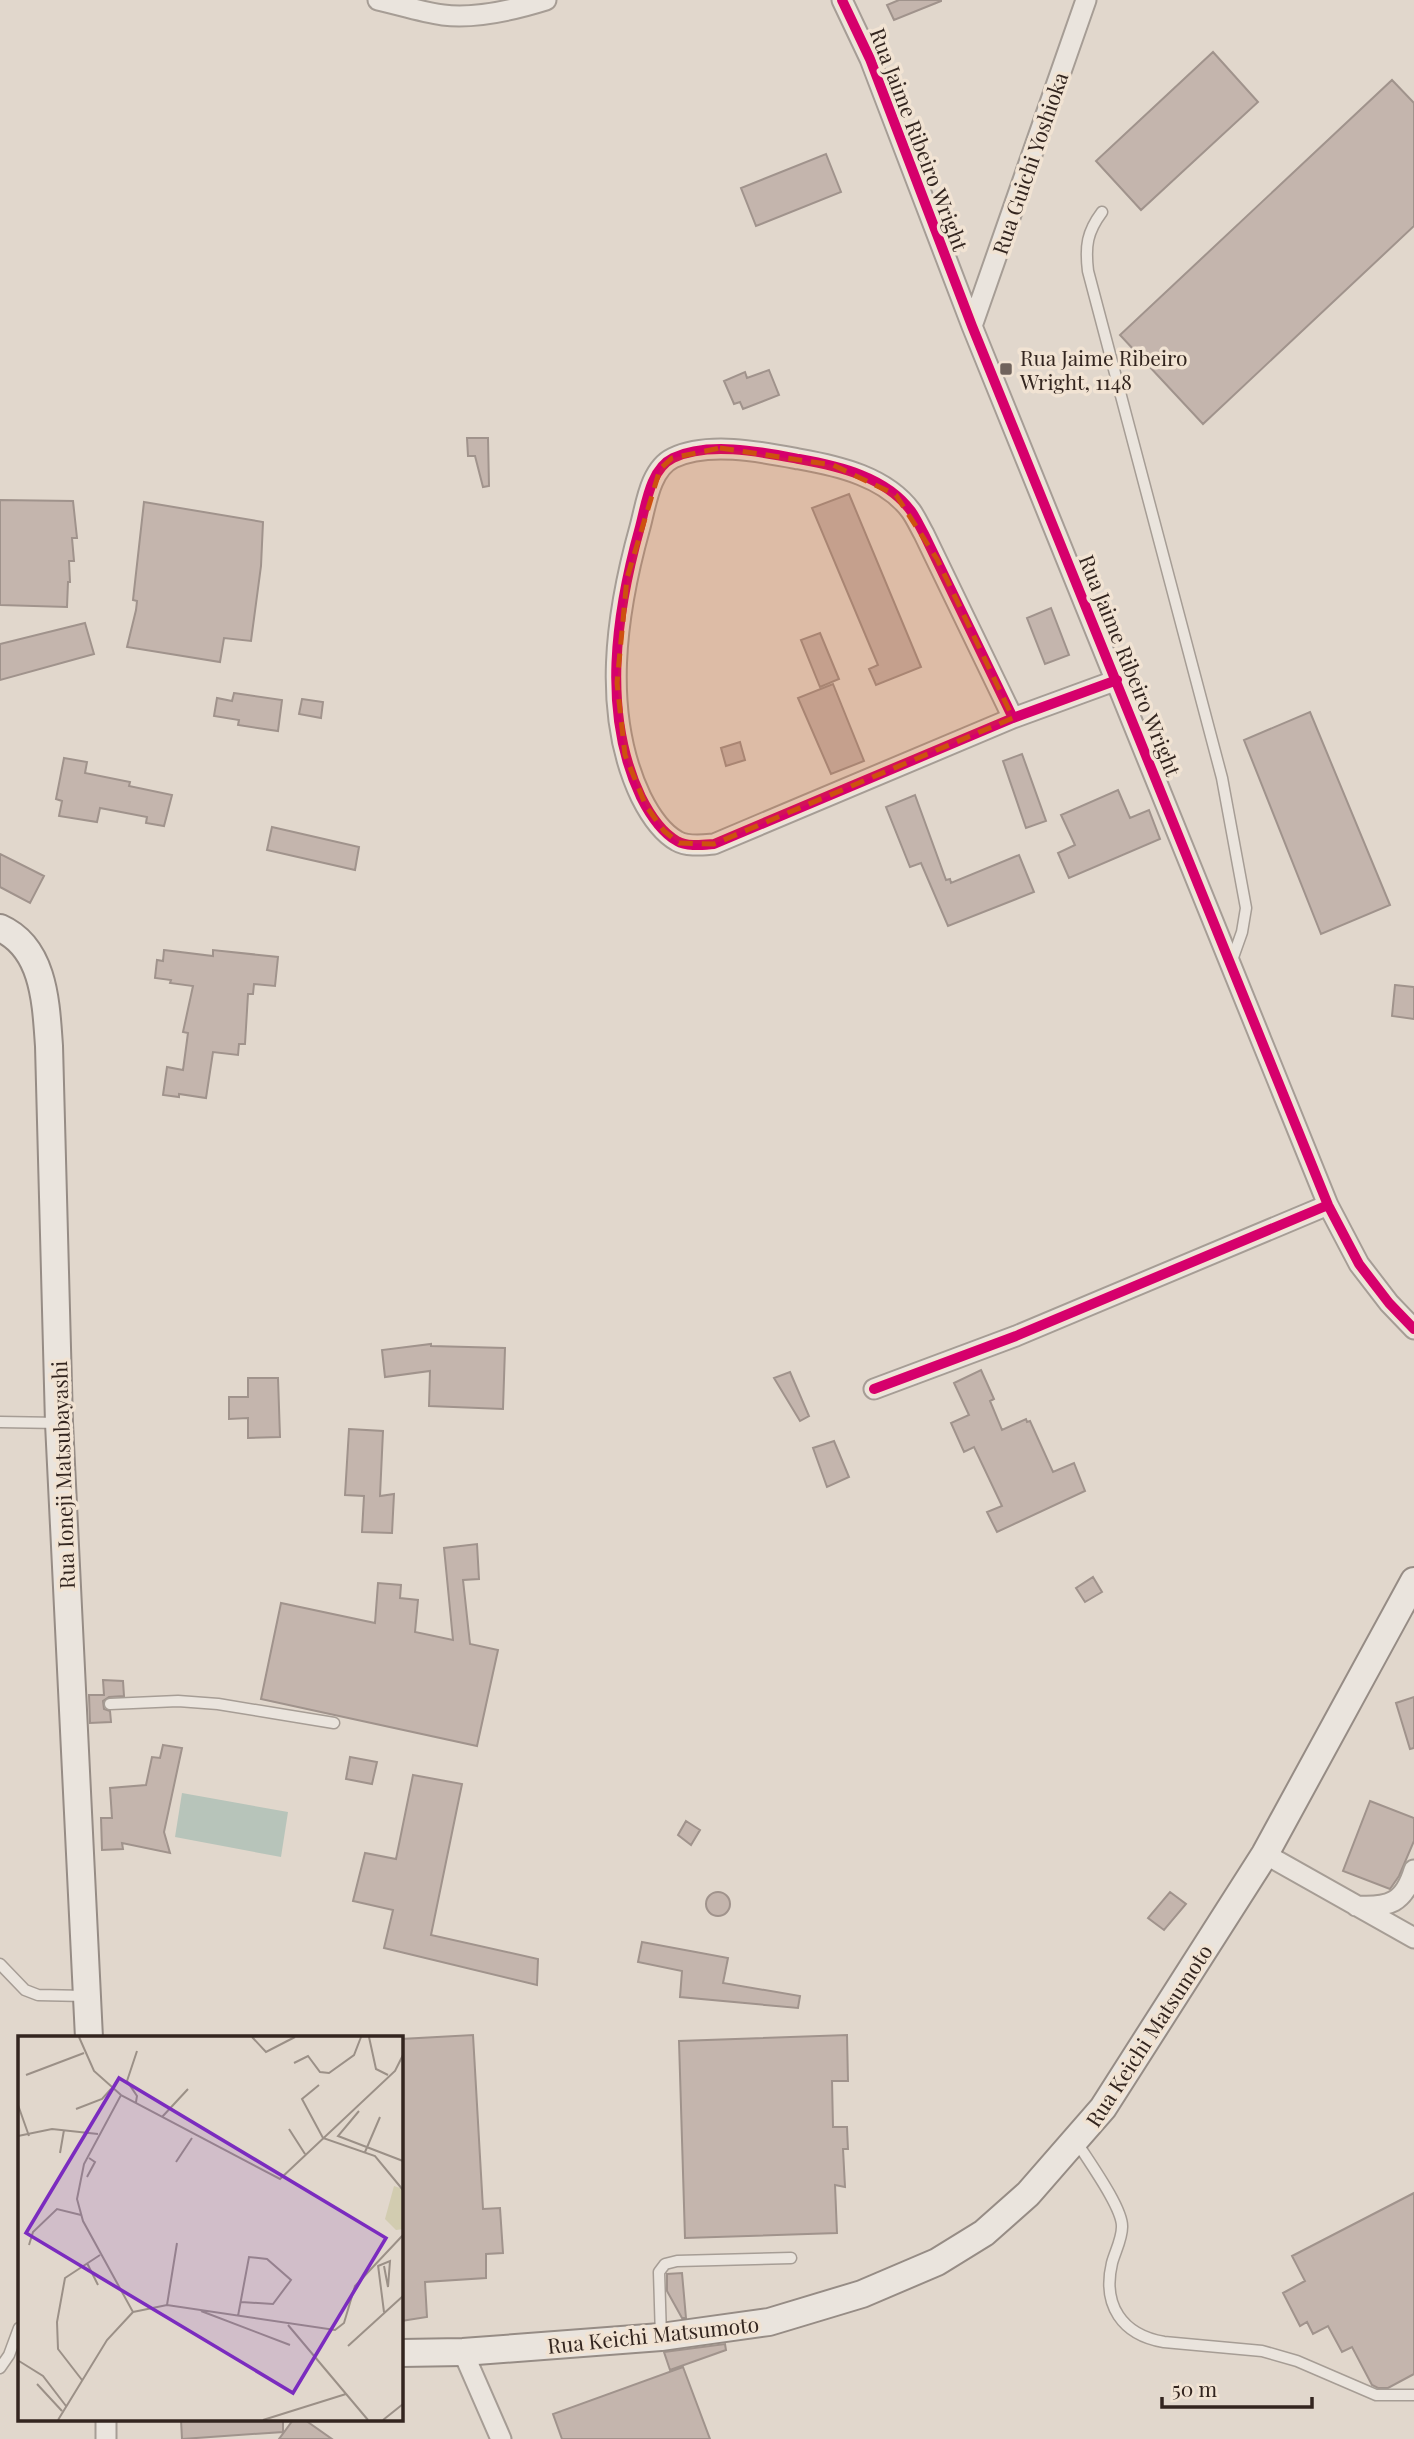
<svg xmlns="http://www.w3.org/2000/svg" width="1414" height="2439" viewBox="0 0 1414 2439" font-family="'Playfair Display',serif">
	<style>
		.water { fill: #b7c4ba }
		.building { fill: #c4b5ad; stroke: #a0938c; stroke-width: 2 }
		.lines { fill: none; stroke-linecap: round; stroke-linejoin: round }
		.service-casing { stroke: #a69d95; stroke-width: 13 }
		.minor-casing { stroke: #a69d95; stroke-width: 23 }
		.secondary-casing { stroke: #968c85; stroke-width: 30 }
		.service { stroke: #eae4dd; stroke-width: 10 }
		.minor { stroke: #eae4dd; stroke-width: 19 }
		.secondary { stroke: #eae4dd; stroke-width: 26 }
		.cycleway-casing { stroke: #f1e3d3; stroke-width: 15 }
		.cycleway { stroke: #d6006c; stroke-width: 10 }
		.marked { fill: #cd510f; fill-opacity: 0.2; stroke: #cd510f; stroke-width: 5; stroke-dasharray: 14 9; stroke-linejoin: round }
		.poi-dot { fill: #70635c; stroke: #f1e3d3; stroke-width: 2.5 }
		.labels { text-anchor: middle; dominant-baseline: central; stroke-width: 7; stroke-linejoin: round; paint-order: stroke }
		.street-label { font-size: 21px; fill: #33251f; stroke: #f1e3d3 }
		.poi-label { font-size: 21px; fill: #33251f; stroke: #f1e3d3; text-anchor: start }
		.inset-road { fill: none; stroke: #9b9087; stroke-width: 2 }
		.view { fill: #7b2cbf; fill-opacity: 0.15; stroke: #7b2cbf; stroke-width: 3.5 }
		.inset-edge { fill: none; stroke: #33251f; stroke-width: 3.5 }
	</style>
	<rect width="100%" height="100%" fill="#e1d7cc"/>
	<path class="water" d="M 182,1793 L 288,1812 L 281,1857 L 175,1837 Z"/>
	<path class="building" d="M 899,0 L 941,0 L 941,1 L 894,20 L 887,5 Z
		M 1213,52 L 1258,102 L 1141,210 L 1096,161 Z
		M 1392,80 L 1414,103 L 1414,226 L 1203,424 L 1120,335 Z
		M 826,154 L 841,192 L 756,226 L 741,188 Z
		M 769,370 L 779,395 L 743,409 L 740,402 L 734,404 L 724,381 L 745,372 L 747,378 Z
		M 467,438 L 488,438 L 489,486 L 483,487 L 475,456 L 468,456 Z
		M 849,494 L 921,667 L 876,685 L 869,669 L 878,665 L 812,508 Z
		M 0,500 L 73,501 L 77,538 L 72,538 L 74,561 L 69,561 L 70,582 L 68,582 L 67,607 L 0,605 Z
		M 144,502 L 263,522 L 261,566 L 251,641 L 224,638 L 220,662 L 127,647 L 136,610 L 137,601 L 133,600 Z
		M 1051,608 L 1069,655 L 1045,664 L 1027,618 Z
		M 85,623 L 94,654 L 0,680 L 0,644 Z
		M 820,633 L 839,679 L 820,687 L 801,640 Z
		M 833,684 L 864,761 L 831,774 L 798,698 Z
		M 234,693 L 282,700 L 278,731 L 238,725 L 239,720 L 214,716 L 217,698 L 232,701 Z
		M 302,699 L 323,702 L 321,718 L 299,714 Z
		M 1310,712 L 1390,905 L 1321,934 L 1244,740 Z
		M 740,742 L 745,760 L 726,766 L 721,748 Z
		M 1022,754 L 1046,821 L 1026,828 L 1003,761 Z
		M 64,758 L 87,762 L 85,773 L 130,782 L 129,786 L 172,795 L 164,826 L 146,823 L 147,817 L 100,808 L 97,822 L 59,816 L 62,801 L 56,799 Z
		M 1118,790 L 1130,818 L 1149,810 L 1160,839 L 1069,878 L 1058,853 L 1075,845 L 1061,815 Z
		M 915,795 L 946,880 L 950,879 L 951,883 L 1019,855 L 1034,892 L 948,926 L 921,863 L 910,867 L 886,807 Z
		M 272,827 L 359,847 L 355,870 L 267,850 Z
		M 0,854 L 44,876 L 30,903 L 0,887 Z
		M 164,950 L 213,956 L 213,950 L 278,957 L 275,986 L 254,984 L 253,994 L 248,994 L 245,1044 L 239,1044 L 238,1055 L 213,1052 L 206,1098 L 179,1094 L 179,1097 L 163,1095 L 167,1067 L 183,1070 L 188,1033 L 183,1032 L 193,986 L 170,983 L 171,980 L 155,978 L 157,960 L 163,961 Z
		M 1395,985 L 1414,987 L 1414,1019 L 1392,1016 Z
		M 431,1344 L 431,1346 L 505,1348 L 503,1409 L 429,1406 L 430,1371 L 385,1377 L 382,1350 Z
		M 981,1370 L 994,1399 L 990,1401 L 1002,1430 L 1026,1419 L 1027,1422 L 1030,1421 L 1053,1472 L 1074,1463 L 1085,1491 L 997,1532 L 987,1512 L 1002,1506 L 974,1447 L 964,1452 L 951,1423 L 969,1415 L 954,1383 Z
		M 790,1372 L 809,1416 L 800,1421 L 774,1378 Z
		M 248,1378 L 278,1378 L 280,1437 L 248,1438 L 248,1418 L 229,1419 L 229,1397 L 248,1397 Z
		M 349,1429 L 383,1431 L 380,1496 L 394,1494 L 392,1533 L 362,1532 L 364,1496 L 345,1495 Z
		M 834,1441 L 849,1477 L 827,1487 L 813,1448 Z
		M 477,1544 L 479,1579 L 463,1580 L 470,1644 L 498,1650 L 477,1746 L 261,1699 L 281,1603 L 375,1623 L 378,1583 L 401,1585 L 400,1598 L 418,1600 L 415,1632 L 453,1640 L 444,1548 Z
		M 1093,1577 L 1102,1592 L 1085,1602 L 1076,1588 Z
		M 103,1680 L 123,1681 L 124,1696 L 109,1697 L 103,1701 L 104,1709 L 110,1711 L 111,1722 L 90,1723 L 89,1695 L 104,1695 Z
		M 1414,1697 L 1414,1748 L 1410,1749 L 1396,1703 Z
		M 163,1745 L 182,1748 L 164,1832 L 170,1853 L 122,1843 L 123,1849 L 102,1850 L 101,1818 L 112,1818 L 110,1788 L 146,1785 L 152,1757 L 160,1758 Z
		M 350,1757 L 377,1762 L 372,1784 L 346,1779 Z
		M 413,1775 L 462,1784 L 431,1935 L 538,1959 L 537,1985 L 384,1948 L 393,1910 L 353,1901 L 365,1853 L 396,1859 Z
		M 1370,1801 L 1414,1818 L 1414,1841 L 1399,1876 L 1390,1889 L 1343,1871 Z
		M 686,1821 L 700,1830 L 691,1845 L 678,1835 Z
		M 1170,1892 L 1186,1904 L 1164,1930 L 1148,1918 Z
		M706 1904a12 12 0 1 1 24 0a12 12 0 1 1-24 0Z
		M 642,1942 L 728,1958 L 723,1983 L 800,1996 L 798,2008 L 680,1997 L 682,1971 L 638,1962 Z
		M 473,2035 L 483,2209 L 500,2208 L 503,2253 L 486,2254 L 486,2278 L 425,2282 L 427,2317 L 401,2321 L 401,2039 Z
		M 847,2035 L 848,2081 L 832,2081 L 833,2127 L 847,2127 L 848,2149 L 843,2149 L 845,2187 L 835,2185 L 837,2233 L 685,2238 L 679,2041 Z
		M 1414,2193 L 1414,2374 L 1388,2388 L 1378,2388 L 1372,2385 L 1352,2347 L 1342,2352 L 1328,2326 L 1313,2334 L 1307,2322 L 1300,2326 L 1283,2293 L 1305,2281 L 1292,2256 Z
		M 682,2273 L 686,2318 L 682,2318 L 667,2291 L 667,2274 Z
		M 725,2344 L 726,2350 L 670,2370 L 664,2352 Z
		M 683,2367 L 710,2439 L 562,2439 L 553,2414 Z
		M 181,2420 L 283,2420 L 283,2432 L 182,2439 Z
		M 293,2420 L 305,2420 L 332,2439 L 279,2439 Z"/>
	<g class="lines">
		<defs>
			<path id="service" d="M 1102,212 C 1087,232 1085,246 1088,271 L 1222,778 L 1246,908 L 1242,932 L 1231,963
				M 0,1422 L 59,1423
				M 110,1704 L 178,1701 L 218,1704 L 334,1723
				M 0,1964 L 25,1990 L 38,1995 L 86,1996
				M 1076,2141 C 1087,2159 1123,2208 1122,2227 C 1122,2239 1115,2252 1112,2263 C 1102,2305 1122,2335 1164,2342 L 1262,2351 L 1297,2361 L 1376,2395 L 1414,2395
				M 661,2337 L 659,2272 L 665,2264 L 677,2261 L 791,2258
				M 0,2368 L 9,2355 L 19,2328"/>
			<path id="minor" d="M 378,0 C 400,5 421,12 443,15 C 476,19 514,10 546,0
				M 842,0 L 870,59 L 972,326 L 1328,1205 L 1359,1264 L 1389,1303 L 1414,1329
				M 972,326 L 1086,0
				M 1013,718 L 924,534 C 920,527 916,518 911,511 C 886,477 839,466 799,459 C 762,452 708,441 673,458 C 650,469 646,505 640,527 C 616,613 601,713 641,797 C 649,813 661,832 677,841 C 687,847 702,845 714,844 L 1013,718 L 1117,680
				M 874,1389 L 1016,1336 L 1328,1205
				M 1265,1854 L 1414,1938
				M 1356,1906 C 1389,1908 1404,1903 1414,1870
				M 463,2352 L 501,2439
				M 106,2439 L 106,2420"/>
			<path id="secondary" d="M 0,928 C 45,948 46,1005 49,1046 L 59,1423 L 89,2038
				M 401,2353 L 463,2352 L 661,2337 L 769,2322 L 862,2294 L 937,2262 L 984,2233 L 1028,2194 L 1103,2108 L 1265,1854 L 1414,1581"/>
		</defs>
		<use href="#service" class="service-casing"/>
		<use href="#minor" class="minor-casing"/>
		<use href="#secondary" class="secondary-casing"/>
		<use href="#service" class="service"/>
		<use href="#minor" class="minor"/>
		<use href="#secondary" class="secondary"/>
		<defs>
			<path id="cycleway" d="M 842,0 L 870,59 L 972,326 L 1328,1205 L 1359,1264 L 1389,1303 L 1414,1329
				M 1013,718 L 924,534 C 920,527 916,518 911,511 C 886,477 839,466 799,459 C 762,452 708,441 673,458 C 650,469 646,505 640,527 C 616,613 601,713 641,797 C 649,813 661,832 677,841 C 687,847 702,845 714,844 L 1013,718 L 1117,680
				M 874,1389 L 1016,1336 L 1328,1205"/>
		</defs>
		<use href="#cycleway" class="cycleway-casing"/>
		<use href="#cycleway" class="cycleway"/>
	</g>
	<path class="marked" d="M 720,448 L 833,465 L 896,495 L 937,559 L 1013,718 L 714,844 L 679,843 L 664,831 L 646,806 L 625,755 L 617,683 L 627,578 L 660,469 L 672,458 Z"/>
	<rect class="poi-dot" x="999" y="362" width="14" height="14" rx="3.5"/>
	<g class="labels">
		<g class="street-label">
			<text transform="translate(920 139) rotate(69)">Rua Jaime Ribeiro Wright</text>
			<text transform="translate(1029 163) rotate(-71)">Rua Guichi Yoshioka</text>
			<text transform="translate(1131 665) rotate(68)">Rua Jaime Ribeiro Wright</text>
			<text transform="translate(62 1475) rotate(-92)">Rua Ioneji Matsubayashi</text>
			<text transform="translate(1148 2035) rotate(-57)">Rua Keichi Matsumoto</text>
			<text transform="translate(653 2334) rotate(-6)">Rua Keichi Matsumoto</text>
		</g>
		<g class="poi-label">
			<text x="1020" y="357">Rua Jaime Ribeiro<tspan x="1020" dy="24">Wright, 1148</tspan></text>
		</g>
	</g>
	<g transform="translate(18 2036)">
		<rect width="385" height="385" fill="#e1d7cc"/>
		<path d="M 376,150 L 385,153 L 385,193 L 378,194 L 367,183 Z" fill="#d2ccb0"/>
		<path class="inset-road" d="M 61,1 L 76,35 L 103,59M 234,1 L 248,16 L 277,1M 351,1 L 358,33 L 370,39M 276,27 L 290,20 L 302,36 L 311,37 L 336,19 L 343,1M 8,39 L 66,17M 301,49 L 284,63 L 305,102 L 357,120 L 385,154M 118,66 L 119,60 L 109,45 L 119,15M 0,69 L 11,100M 58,73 L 84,63 L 93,53M 341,75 L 320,100 L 385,125M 144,81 L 170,53M 271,93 L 287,118M 0,100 L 34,93 L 80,98M 347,116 L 362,81M 42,117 L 46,94M 158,126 L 174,102M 69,141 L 77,126 L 71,122M 11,209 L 15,196 L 39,173 L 63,179M 69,227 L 80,249M 360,229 L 366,276M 360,230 L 372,225 L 370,251 L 366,230M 149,269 L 159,207M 183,275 L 272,309M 115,276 L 149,269 L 317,294 L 326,287 L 337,250 L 385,199M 220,280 L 231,221 L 249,223 L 273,244 L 255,268 L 223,266M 270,289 L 350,384M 330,310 L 385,260M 1,325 L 25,340 L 48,370M 64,344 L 40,313 L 39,286 L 47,242 L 82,219M 19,348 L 44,375M 40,384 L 89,304 L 115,276 L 65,185 L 59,163 L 66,128 L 103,59 L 262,143 L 377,35 L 385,19M 245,384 L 328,358M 365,384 L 385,368"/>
		<path class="view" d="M 101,42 L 368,202 L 275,357 L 8,197 Z"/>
		<rect width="385" height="385" class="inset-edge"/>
	</g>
	<path d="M1162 2397v10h150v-10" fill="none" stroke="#33251f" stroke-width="3.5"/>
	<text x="1172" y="2397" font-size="21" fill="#33251f" stroke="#f1e3d3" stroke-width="5" paint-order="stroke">50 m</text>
</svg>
